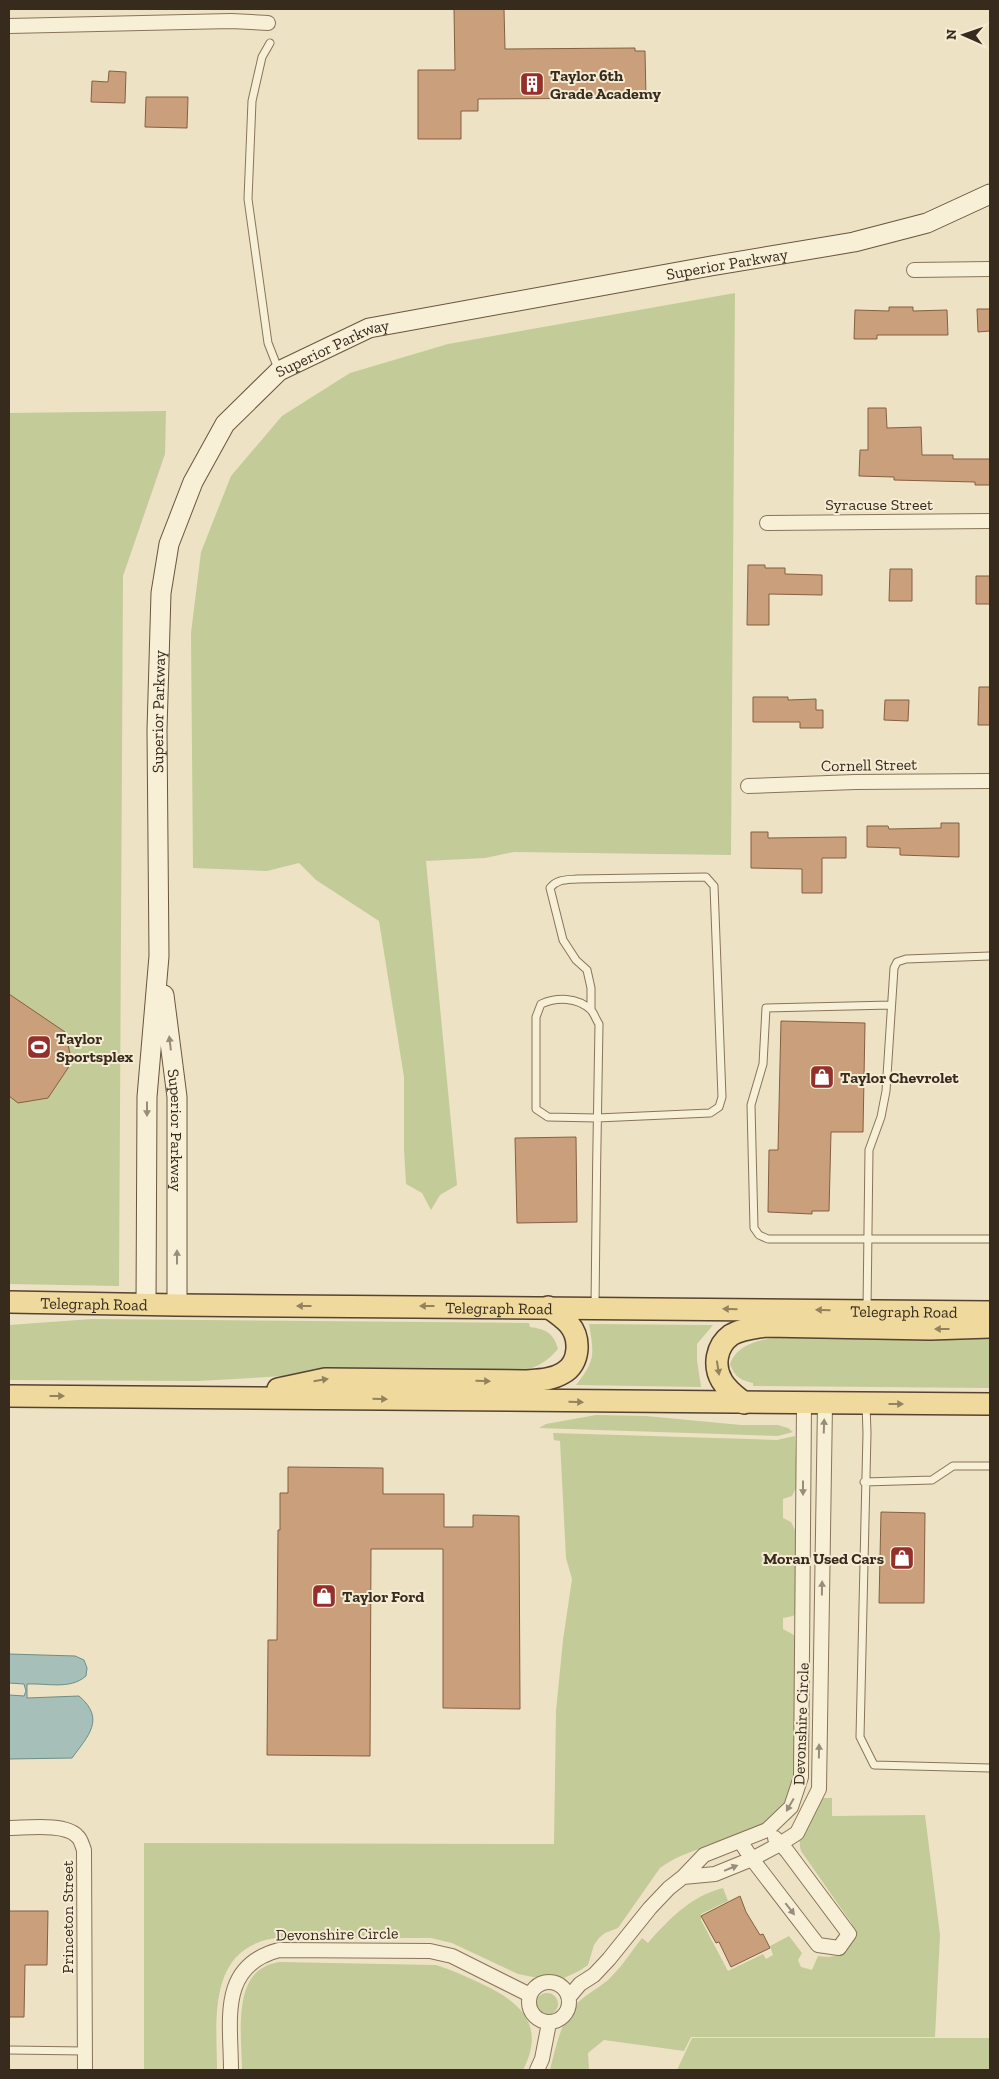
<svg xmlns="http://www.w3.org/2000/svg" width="999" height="2079" viewBox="0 0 999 2079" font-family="'Zilla Slab',serif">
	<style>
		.green { fill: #c3cb98 }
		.water { fill: #a6c0b9; stroke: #6d8e87 }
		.building { fill: #ca9f7b; stroke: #865f41 }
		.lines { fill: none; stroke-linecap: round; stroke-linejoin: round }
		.lane-casing { stroke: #87745b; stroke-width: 9 }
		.street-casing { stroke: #87745b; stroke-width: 16 }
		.secondary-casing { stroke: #69553e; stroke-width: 21 }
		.primary-casing { stroke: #55422f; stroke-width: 24 }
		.lane { stroke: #f8efd7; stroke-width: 7 }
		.street { stroke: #f8efd7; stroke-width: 14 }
		.secondary { stroke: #f8efd7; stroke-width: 19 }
		.primary { stroke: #efd99d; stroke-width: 21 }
		.oneway { fill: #988d7a }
		.oneway2 { fill: #93825e }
		.labels { text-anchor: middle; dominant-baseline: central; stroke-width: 4; stroke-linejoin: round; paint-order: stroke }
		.poi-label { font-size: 16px; font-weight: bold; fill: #372b1e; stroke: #f5ecd3; text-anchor: start }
		.street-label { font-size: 16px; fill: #372b1e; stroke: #f5ecd3 }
	</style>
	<rect width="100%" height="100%" fill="#ede2c4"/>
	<path class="green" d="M 735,293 L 731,855 L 514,852 L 485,858 L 426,861 L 457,1185 L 440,1195 L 431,1210 L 422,1193 L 406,1184 L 404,1149 L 404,1077 L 379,921 L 316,880 L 299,863 L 267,871 L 193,868 L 191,633 L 201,552 L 231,476 L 282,416 L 350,373 L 448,344 Z
		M 166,411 L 165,454 L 123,576 L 119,1286 L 9,1284 L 9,413 Z
		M 92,1319 L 529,1323 L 530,1327 C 545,1329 554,1333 558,1349 C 544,1365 532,1370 512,1372 L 302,1375 L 198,1381 L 9,1380 L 9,1325 Z
		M 589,1324 L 713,1325 L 697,1344 L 697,1360 L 701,1387 L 576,1385 C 596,1360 594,1354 589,1324 Z
		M 775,1335 L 990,1335 L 990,1388 L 753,1386 L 753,1383 C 740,1380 735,1377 730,1364 C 737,1345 757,1340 775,1338 Z
		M 596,1415 L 646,1416 L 741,1425 L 778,1425 L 788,1428 L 793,1432 L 778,1436 L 539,1428 L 546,1424 Z
		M 553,1433 L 777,1440 L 795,1436 L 797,1486 L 792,1496 L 783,1499 L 783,1518 L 791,1522 L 796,1532 L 796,1613 L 793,1616 L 783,1618 L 783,1629 L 794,1635 L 797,1641 C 797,1671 796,1702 796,1732 C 796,1745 798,1761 796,1774 C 791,1799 774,1821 751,1831 C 721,1845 687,1848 660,1868 L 618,1928 L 605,1933 L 599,1938 L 594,1945 L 588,1965 L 579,1971 L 564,1978 L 548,1980 L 518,1974 L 452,1943 L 431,1938 L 276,1938 C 270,1939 263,1940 257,1943 C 208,1962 217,2028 217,2070 L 144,2070 L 144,1843 L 554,1844 L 556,1711 L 563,1640 L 572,1579 L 566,1558 L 560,1441 L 554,1440 Z
		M 820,1798 L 832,1798 L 832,1816 L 925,1815 L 940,1935 L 935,2037 L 691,2037 L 684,2051 L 604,2040 L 588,2053 L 589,2070 L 550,2070 C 555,2050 560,2026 572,2009 C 582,1996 596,1990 608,1980 C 621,1968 631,1952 642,1938 L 648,1943 C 669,1919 691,1896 723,1888 L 728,1901 L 701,1914 L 701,1920 L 728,1971 L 763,1954 L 766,1959 L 773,1955 L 770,1946 L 789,1936 L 802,1953 L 798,1960 L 801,1967 L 812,1970 L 818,1956 C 842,1960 854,1948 852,1924 L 801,1851 C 795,1832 811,1814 820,1798 Z
		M 279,1962 L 436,1965 C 452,1970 467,1977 482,1984 C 521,2002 546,2026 523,2070 L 242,2070 C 242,2041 233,1983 264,1967 C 269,1964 275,1963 279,1962 Z
		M536 2004a11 11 0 1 1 22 0a11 11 0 1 1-22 0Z
		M 692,2038 L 990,2038 L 990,2070 L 677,2070 Z"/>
	<path class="water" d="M 9,1654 L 75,1656 L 84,1660 L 87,1668 L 86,1676 C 70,1690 47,1683 27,1684 L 27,1698 L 79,1696 C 106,1719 88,1736 72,1758 L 9,1759 L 9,1695 L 24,1696 L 26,1691 L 24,1684 L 9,1683 Z"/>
	<path class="building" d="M 454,9 L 504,9 L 505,49 L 635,48 L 635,51 L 645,51 L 646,98 L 478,99 L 478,111 L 461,111 L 461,139 L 418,139 L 418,70 L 455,70 Z
		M 109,71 L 126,72 L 125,103 L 91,102 L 92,81 L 108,82 Z
		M 146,97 L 188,97 L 187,128 L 145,127 Z
		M 889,307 L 913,307 L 913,311 L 947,310 L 948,335 L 877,335 L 877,339 L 854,339 L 855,310 L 889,311 Z
		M 977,309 L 990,309 L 990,331 L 978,332 Z
		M 868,408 L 886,408 L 887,428 L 921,427 L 922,455 L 953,455 L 953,459 L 990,459 L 990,485 L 975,485 L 975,482 L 894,480 L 894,477 L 859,476 L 860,450 L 868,450 Z
		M 748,565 L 765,565 L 765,568 L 785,568 L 785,574 L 822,575 L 822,595 L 769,594 L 769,625 L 747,625 Z
		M 890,569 L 912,569 L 912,601 L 889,601 Z
		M 976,576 L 990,576 L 990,604 L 976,604 Z
		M 979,687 L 990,687 L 990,725 L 978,725 Z
		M 753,697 L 788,697 L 788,700 L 816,699 L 816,710 L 823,710 L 823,728 L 800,728 L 800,722 L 753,722 Z
		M 885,700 L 909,700 L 908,721 L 884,720 Z
		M 941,823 L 959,823 L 959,857 L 900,855 L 900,848 L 867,847 L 867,826 L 888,826 L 889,829 L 941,828 Z
		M 751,832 L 768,832 L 768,838 L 846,837 L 846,858 L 822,858 L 822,893 L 802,893 L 802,869 L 751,868 Z
		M 9,994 L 65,1032 L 72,1062 L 48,1098 L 18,1103 L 9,1096 Z
		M 781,1021 L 865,1023 L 863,1132 L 831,1132 L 829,1211 L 812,1211 L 812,1214 L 768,1212 L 769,1150 L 778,1150 Z
		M 576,1137 L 577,1222 L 517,1223 L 515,1138 Z
		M 288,1467 L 383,1468 L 383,1494 L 444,1494 L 444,1527 L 473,1527 L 473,1515 L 519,1516 L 520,1709 L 443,1708 L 443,1549 L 371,1549 L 370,1756 L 267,1755 L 268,1640 L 277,1640 L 278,1530 L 280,1530 L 280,1493 L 288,1493 Z
		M 881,1512 L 925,1513 L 924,1603 L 879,1603 Z
		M 740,1896 L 746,1912 L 760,1935 L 763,1934 L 770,1948 L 731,1967 L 719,1942 L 716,1943 L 701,1916 Z
		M 9,1911 L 48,1911 L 47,1965 L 25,1965 L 24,2017 L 9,2017 Z"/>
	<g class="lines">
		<defs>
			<path id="lane" d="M 270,43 L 262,57 L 252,101 L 248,199 L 268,343 L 279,371
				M 891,1005 L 766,1008 L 763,1064 L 751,1105 L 754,1228 L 759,1235 L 768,1239 L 990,1239
				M 591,1010 L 591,988 L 587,970 L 576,960 L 563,940 L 550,888 C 557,879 566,880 577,879 L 706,877 L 714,886 L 722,1097 L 719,1107 L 710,1113 L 597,1118 L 548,1117 L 536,1109 L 536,1017 L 541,1004 C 557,997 577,997 591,1010 C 594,1013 596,1020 599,1024 C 597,1118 596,1213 595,1307
				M 867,1309 L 869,1150 L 881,1117 L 886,1091 L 894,968 L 897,962 L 906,959 L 990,956
				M 866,1404 L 867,1433 L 860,1737 L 874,1765 L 990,1768
				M 864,1482 L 932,1480 L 953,1466 L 990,1466
				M 9,2050 L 85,2051"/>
			<path id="street" d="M 9,26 L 231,21 L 268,23
				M 914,270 L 990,269
				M 767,523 L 990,521
				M 748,786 L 855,782 L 990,781
				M 9,1828 C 26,1828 65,1823 77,1836 C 81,1839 82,1845 84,1850 L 85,2070
				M 740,1841 L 752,1859 L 818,1945 L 839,1948 L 849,1934 L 787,1851 L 775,1838
				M 683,1877 L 715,1874 L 752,1859 L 780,1844 L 797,1833 L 819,1789 L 825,1404
				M529 2002a20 20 0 1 1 40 0a20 20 0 1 1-40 0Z
				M 569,1997 L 580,1984 L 594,1975 L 609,1959 L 650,1908 L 669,1888 L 683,1877 L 704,1855 L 767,1830 L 791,1807 L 801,1777 L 804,1404
				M 231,2070 C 231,2021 218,1966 279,1950 L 430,1951 L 452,1956 L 530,1995
				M 537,2070 L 542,2059 L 549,2023"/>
			<g id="secondary">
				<path id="s1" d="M 164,995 L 177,1097 L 177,1305"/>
				<path id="s2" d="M 146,1305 L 147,1097 L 159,956 L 157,730 L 161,593 L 169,544 L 193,482 L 225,424 L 279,371 L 369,328 L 711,266 L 854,242 L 927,223 L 990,194"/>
			</g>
			<g id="primary">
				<path id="s3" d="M 9,1302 L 177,1305 L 990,1312"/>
				<path d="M 278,1389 L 325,1379 L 525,1381 C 538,1380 552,1380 563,1373 C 580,1364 581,1338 569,1324 C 564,1318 555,1312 548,1307"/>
				<path d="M 9,1396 L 990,1404"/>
				<path d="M 744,1403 C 737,1397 727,1390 722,1381 C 713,1366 716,1346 731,1335 C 741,1329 754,1328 766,1326 L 930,1329 L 990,1327"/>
			</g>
		</defs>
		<use href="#lane" class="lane-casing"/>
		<use href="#street" class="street-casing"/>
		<use href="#secondary" class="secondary-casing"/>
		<use href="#primary" class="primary-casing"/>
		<use href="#lane" class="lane"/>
		<use href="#street" class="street"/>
		<use href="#secondary" class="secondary"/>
		<use href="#primary" class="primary"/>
	</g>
	<defs><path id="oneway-solid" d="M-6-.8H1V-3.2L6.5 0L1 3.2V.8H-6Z" transform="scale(1.25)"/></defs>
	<g class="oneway">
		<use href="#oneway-solid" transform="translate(170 1043) rotate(-97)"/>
		<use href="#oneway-solid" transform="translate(147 1109) rotate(90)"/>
		<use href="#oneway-solid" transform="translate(177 1257) rotate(-90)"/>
		<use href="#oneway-solid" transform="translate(824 1426) rotate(-88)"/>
		<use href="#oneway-solid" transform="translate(803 1488) rotate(90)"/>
		<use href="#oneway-solid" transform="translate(822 1588) rotate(-89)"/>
		<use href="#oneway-solid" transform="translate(819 1751) rotate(-89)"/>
		<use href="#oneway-solid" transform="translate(790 1805) rotate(120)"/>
		<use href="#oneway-solid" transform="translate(731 1868) rotate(-22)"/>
		<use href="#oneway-solid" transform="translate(790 1909) rotate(52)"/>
	</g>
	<g class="oneway2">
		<use href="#oneway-solid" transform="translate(304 1306) rotate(-180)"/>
		<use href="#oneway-solid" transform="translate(427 1306) rotate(-180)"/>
		<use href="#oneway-solid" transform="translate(730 1309) rotate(-179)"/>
		<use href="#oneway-solid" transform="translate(823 1310) rotate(-179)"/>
		<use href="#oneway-solid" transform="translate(942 1329) rotate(180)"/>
		<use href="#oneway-solid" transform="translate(718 1368) rotate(81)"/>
		<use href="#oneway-solid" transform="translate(321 1380) rotate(-9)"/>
		<use href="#oneway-solid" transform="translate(483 1381) rotate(1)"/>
		<use href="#oneway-solid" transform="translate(57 1396)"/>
		<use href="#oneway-solid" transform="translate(380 1399) rotate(1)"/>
		<use href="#oneway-solid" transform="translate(576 1402) rotate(1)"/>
		<use href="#oneway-solid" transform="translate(896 1404)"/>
	</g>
	<defs>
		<symbol id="building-square" viewBox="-11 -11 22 22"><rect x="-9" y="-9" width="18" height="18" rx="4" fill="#952f2c" stroke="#f5ecd3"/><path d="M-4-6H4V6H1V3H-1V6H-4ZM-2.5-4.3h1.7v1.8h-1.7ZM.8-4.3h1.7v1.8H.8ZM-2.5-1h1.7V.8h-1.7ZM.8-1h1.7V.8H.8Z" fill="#fff"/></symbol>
		<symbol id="stadium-square" viewBox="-11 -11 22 22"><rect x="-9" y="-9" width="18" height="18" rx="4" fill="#952f2c" stroke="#f5ecd3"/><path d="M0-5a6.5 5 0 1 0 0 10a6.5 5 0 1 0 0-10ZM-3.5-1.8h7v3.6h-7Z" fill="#fff"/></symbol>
		<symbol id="shop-square" viewBox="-11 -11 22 22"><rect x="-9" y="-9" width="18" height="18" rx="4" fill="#952f2c" stroke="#f5ecd3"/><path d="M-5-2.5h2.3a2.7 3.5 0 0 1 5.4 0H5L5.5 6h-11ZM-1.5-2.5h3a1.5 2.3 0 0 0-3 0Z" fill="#fff"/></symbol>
	</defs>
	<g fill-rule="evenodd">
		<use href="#building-square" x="518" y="70" width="28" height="28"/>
		<use href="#stadium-square" x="25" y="1033" width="28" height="28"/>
		<use href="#shop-square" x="808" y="1063" width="28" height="28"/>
		<use href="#shop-square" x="888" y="1544" width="28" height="28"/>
		<use href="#shop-square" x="310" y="1582" width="28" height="28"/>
	</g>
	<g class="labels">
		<g class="poi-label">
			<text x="550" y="75">Taylor 6th<tspan x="550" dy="18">Grade Academy</tspan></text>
			<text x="56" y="1038">Taylor<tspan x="56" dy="18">Sportsplex</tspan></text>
			<text x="840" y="1077">Taylor Chevrolet</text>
			<text x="884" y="1558" text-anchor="end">Moran Used Cars</text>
			<text x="342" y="1596">Taylor Ford</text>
		</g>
		<g class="street-label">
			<text stroke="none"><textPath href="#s2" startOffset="1434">Superior Parkway</textPath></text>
			<text stroke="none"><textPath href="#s2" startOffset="1029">Superior Parkway</textPath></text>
			<text x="879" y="504">Syracuse Street</text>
			<text stroke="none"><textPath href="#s2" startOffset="594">Superior Parkway</textPath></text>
			<text transform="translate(869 765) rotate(-1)">Cornell Street</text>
			<text stroke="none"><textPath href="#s1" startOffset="136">Superior Parkway</textPath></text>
			<text stroke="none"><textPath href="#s3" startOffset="85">Telegraph Road</textPath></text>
			<text stroke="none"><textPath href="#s3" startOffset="490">Telegraph Road</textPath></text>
			<text stroke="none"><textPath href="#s3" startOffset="895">Telegraph Road</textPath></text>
			<text transform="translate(801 1724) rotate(-88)">Devonshire Circle</text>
			<text transform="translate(67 1917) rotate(-90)">Princeton Street</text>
			<text transform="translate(337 1934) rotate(-1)">Devonshire Circle</text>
		</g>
	</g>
	<rect width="999" height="2079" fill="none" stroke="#372b1e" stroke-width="20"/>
	<g transform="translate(964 35) rotate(272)" stroke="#f5ecd3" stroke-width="4" paint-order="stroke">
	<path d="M0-4L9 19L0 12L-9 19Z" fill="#372b1e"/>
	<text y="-8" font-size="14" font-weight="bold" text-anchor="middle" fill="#372b1e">N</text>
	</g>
</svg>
